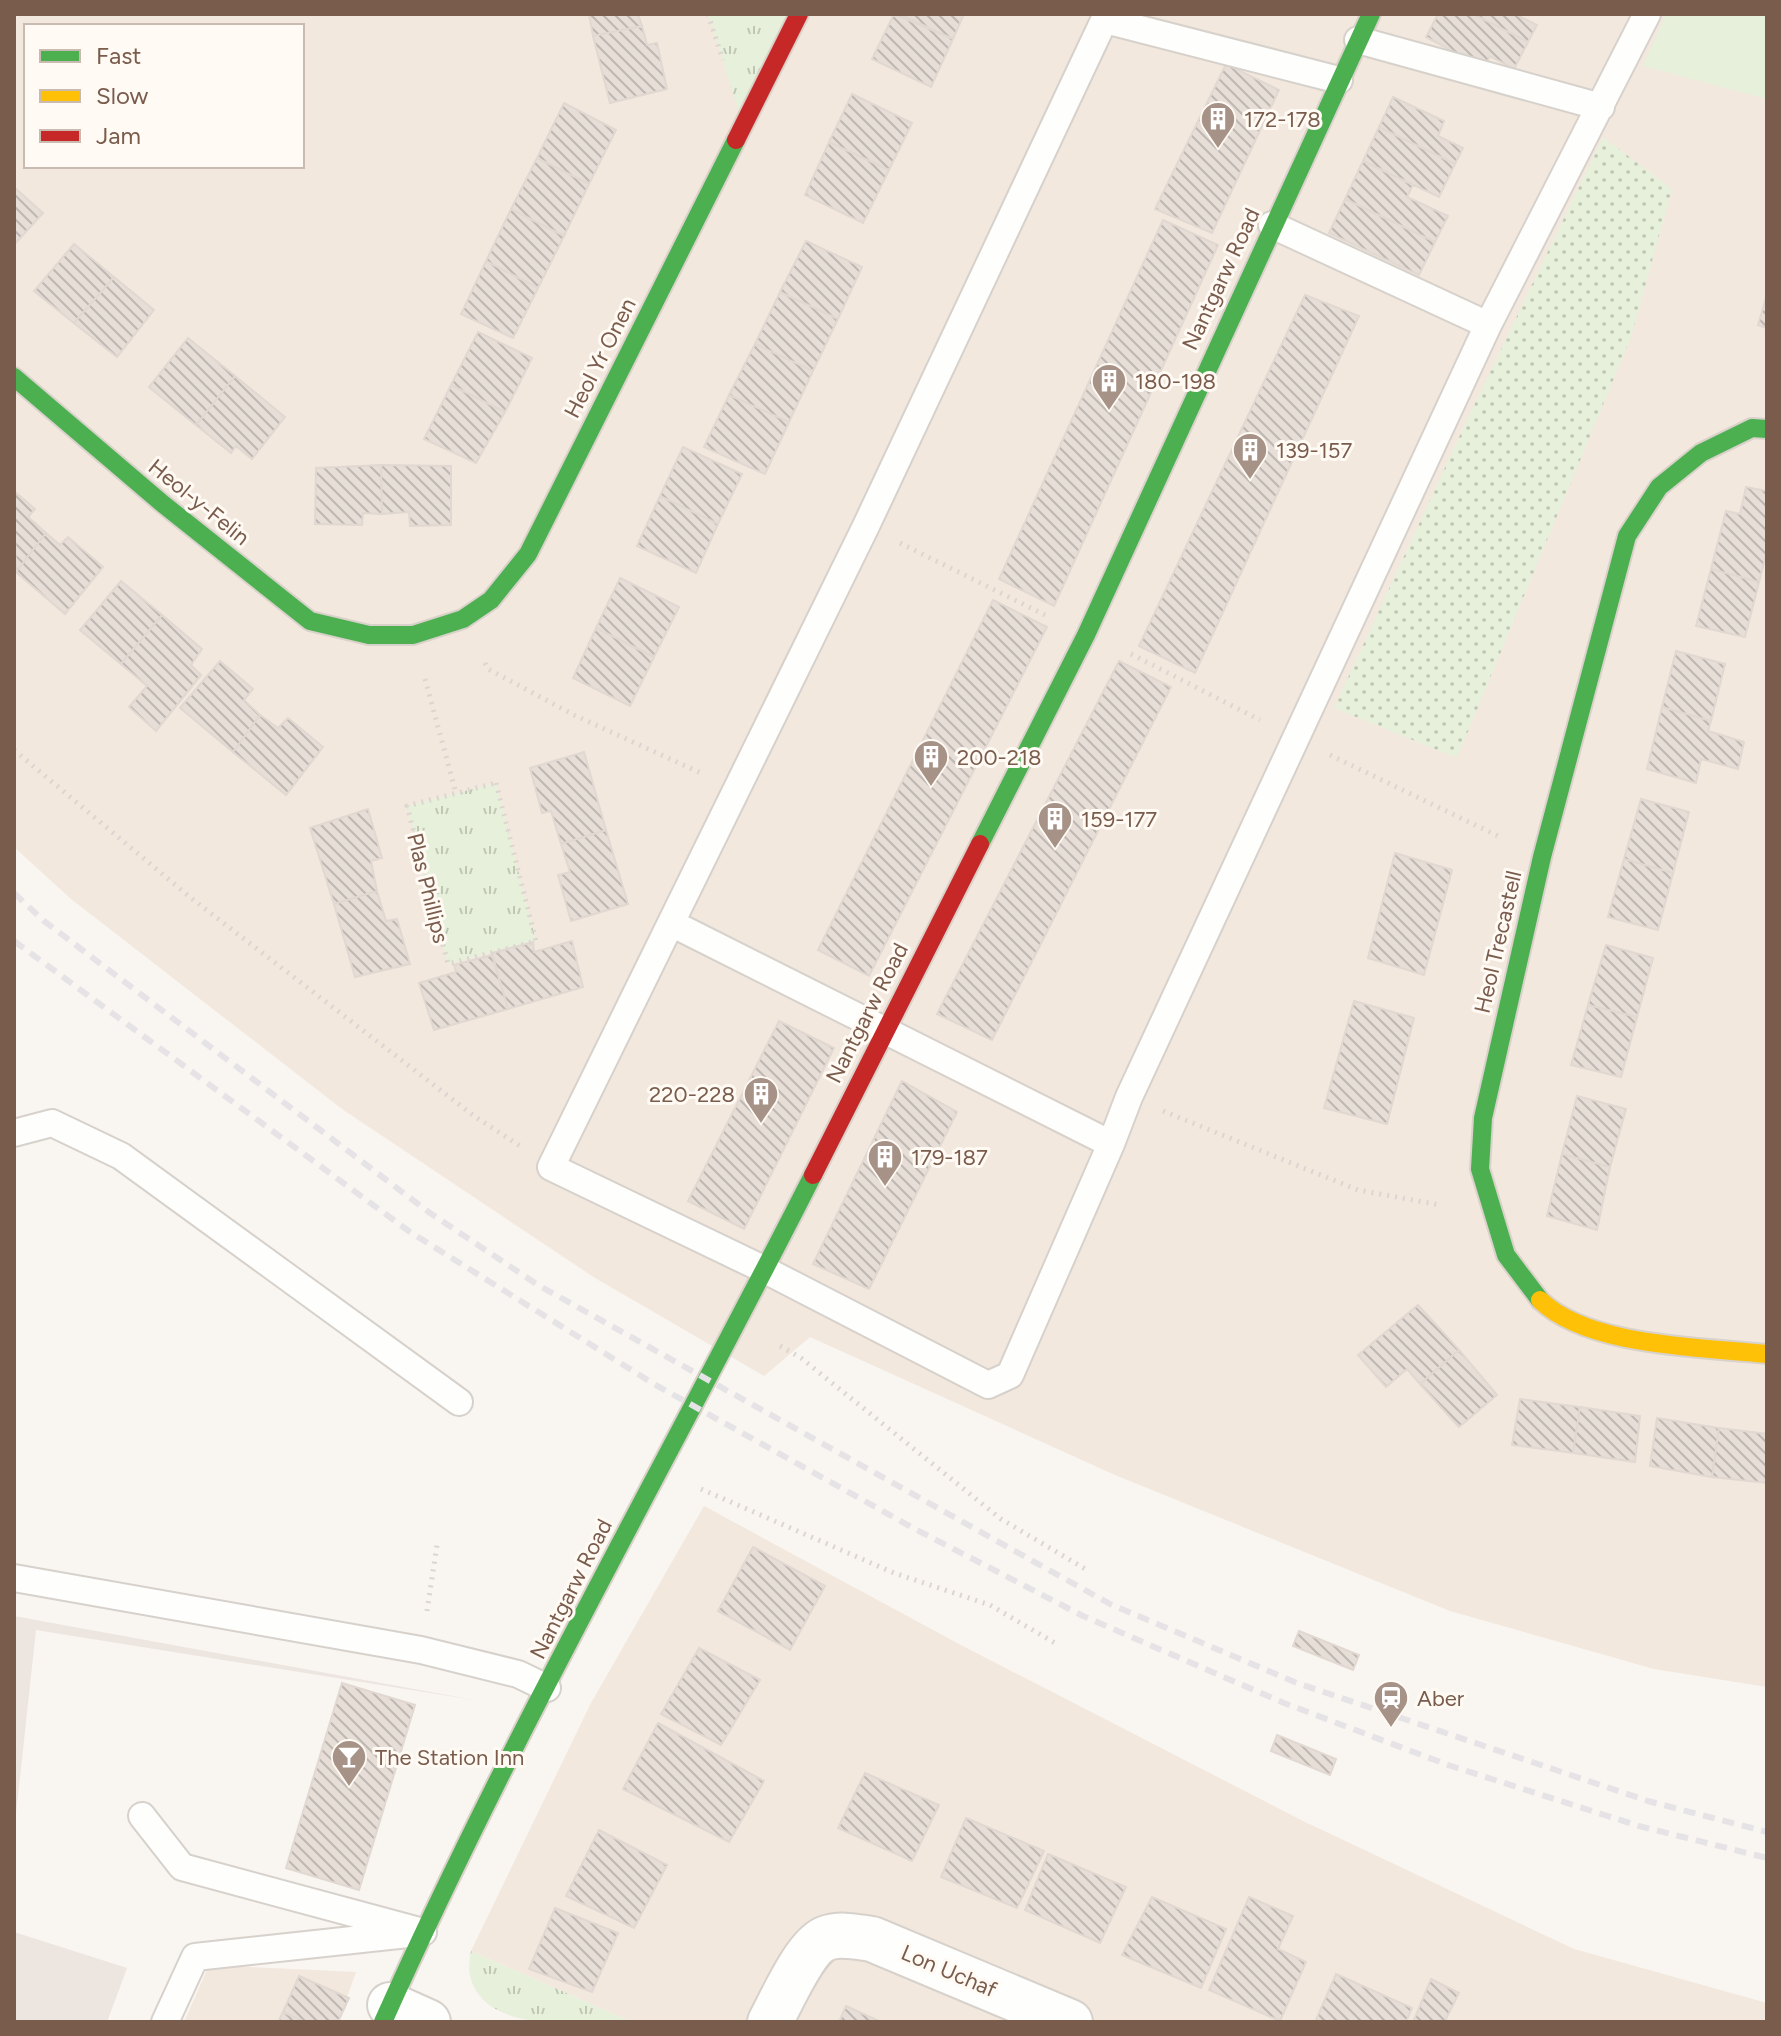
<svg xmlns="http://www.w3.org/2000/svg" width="1781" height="2036" viewBox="0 0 1781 2036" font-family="Figtree,sans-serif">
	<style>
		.residential { fill: #f2e8de; fill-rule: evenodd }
		.industrial { fill: #ede5e0 }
		.grass { fill: url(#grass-tufts) }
		.park { fill: #e7f0db }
		.garden { fill: url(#garden-dots) }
		.building { fill: url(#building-back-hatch); stroke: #e2d8d2; stroke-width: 2 }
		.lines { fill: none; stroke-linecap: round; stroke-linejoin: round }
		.lane-casing { stroke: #d7d1cb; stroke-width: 30 }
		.street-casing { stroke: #d7d1cb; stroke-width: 48 }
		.fast-casing { stroke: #d9d2cb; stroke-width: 22 }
		.slow-casing { stroke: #d9d2cb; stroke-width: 22 }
		.jam-casing { stroke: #d9d2cb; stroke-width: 22 }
		.path { stroke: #dcd5d0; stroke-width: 5; stroke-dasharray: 2 6; stroke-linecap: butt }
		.lane { stroke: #fefefd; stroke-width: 26 }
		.street { stroke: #fefefd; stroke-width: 44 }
		.fast { stroke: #4caf50; stroke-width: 18 }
		.slow { stroke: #ffc107; stroke-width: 18 }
		.jam { stroke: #c62828; stroke-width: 18 }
		.rail { stroke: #e6e3e7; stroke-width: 6; stroke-dasharray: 12 8; stroke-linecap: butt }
		.labels { text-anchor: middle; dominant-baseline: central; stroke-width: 6; stroke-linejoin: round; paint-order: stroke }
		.poi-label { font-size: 22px; fill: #7a5c4d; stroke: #fffaf3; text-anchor: start }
		.street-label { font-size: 22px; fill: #7a5c4d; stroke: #fffaf3 }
	</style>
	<defs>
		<pattern id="grass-tufts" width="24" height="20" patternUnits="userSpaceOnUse" patternTransform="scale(2)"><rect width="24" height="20" fill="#e7f0db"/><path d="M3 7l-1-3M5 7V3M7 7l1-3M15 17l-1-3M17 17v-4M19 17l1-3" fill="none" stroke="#c0c6b4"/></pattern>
		<pattern id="garden-dots" width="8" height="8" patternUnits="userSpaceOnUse" patternTransform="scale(2)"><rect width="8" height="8" fill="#e7f0db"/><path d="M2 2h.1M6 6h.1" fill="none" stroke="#c0c6b4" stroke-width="1.8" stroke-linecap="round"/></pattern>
		<pattern id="building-back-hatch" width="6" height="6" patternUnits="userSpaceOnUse" patternTransform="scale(2)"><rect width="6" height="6" fill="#e6ded7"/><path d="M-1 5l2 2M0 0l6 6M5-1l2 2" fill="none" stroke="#bfb7b1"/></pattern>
	</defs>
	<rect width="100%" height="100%" fill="#f9f5f0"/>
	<path class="residential" d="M 14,14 L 1767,14 L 1767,1687 L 1654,1669 L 1450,1611 L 1115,1475 L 810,1337 L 764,1376 L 595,1278 L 342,1109 L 71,899 L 14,847 ZM 26,26 L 302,26 L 302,166 L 26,166 Z
		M 704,1506 L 957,1643 L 1303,1821 L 1574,1949 L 1767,2003 L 1767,2022 L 632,2022 L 471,1951 L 591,1703 Z
		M 209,1965 L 356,1972 L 338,2022 L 184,2022 Z"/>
	<path class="industrial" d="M 14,1616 L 474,1700 L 36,1630 L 14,1832 Z
		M 14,1932 L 127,1968 L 107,2022 L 14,2022 Z"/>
	<path class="grass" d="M 708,14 L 799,14 L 743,126 Z
		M 496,783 L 536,941 L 448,964 L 407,806 Z
		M 471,1951 L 632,2022 C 583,2022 485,2036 470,1976 C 468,1968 470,1958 471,1951 Z"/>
	<path class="park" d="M 1666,14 L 1767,14 L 1767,99 L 1643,66 Z"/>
	<path class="garden" d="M 1603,137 L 1672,189 L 1631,337 L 1457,758 L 1334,708 L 1466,422 Z"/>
	<path class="building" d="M 589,14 L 638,14 L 642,26 L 593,36 Z
		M 894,14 L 953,39 L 931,87 L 872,59 Z
		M 899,14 L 964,14 L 953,39 Z
		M 1438,14 L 1473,14 L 1528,42 L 1514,69 L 1490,56 L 1484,68 L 1426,37 Z
		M 1473,14 L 1515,14 L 1537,25 L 1528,42 Z
		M 642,26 L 647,45 L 657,43 L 667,89 L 610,103 L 593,36 Z
		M 1226,64 L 1279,90 L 1212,233 L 1155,209 Z
		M 852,94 L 912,123 L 889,170 L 829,142 Z
		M 1393,97 L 1444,121 L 1438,136 L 1463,148 L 1455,164 L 1379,127 Z
		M 564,103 L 616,130 L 589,184 L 537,158 Z
		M 1379,127 L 1455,164 L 1439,197 L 1363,161 Z
		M 829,142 L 889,170 L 863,223 L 805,195 Z
		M 537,158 L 589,184 L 564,236 L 511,209 Z
		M 1363,161 L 1413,185 L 1407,197 L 1448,216 L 1435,242 L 1345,199 Z
		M 14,187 L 43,213 L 14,245 Z
		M 1345,199 L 1435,242 L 1419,275 L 1329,233 Z
		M 511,209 L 564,236 L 538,288 L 486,261 Z
		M 1163,220 L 1218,245 L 1054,606 L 999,579 Z
		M 806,241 L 862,267 L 838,319 L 780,292 Z
		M 74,244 L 114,277 L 74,323 L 34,291 Z
		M 486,261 L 538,288 L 513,338 L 461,314 Z
		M 114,277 L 154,310 L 117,357 L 74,323 Z
		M 780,292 L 838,319 L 813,371 L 755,344 Z
		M 1767,294 L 1767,328 L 1758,325 Z
		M 1305,295 L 1359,316 L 1195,673 L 1139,646 Z
		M 478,332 L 532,358 L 505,412 L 451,385 Z
		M 188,338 L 235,376 L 196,425 L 149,387 Z
		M 755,344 L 813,371 L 789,422 L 729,395 Z
		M 235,376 L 285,417 L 252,459 L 236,446 L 231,453 L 196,425 Z
		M 451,385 L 505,412 L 476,463 L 424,439 Z
		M 729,395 L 789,422 L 765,474 L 704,447 Z
		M 683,447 L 742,474 L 718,524 L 660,496 Z
		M 381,465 L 382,514 L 363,513 L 362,525 L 315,524 L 316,468 Z
		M 381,465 L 451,466 L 451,525 L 410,526 L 409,512 L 382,514 Z
		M 1746,487 L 1767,491 L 1767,551 L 1759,582 L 1711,569 L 1726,511 L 1740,514 Z
		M 14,491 L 35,509 L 28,517 L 46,533 L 16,572 Z
		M 660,496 L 718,524 L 696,573 L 637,546 Z
		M 46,533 L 60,545 L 68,537 L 103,567 L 65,614 L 16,572 Z
		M 1711,569 L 1759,582 L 1745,637 L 1696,626 Z
		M 620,578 L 679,607 L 654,657 L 596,628 Z
		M 121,581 L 162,615 L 121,664 L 80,630 Z
		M 993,600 L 1047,627 L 869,976 L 818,950 Z
		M 162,615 L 202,649 L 191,665 L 201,675 L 156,731 L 129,707 L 147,686 L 121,664 Z
		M 596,628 L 654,657 L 630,706 L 573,678 Z
		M 1676,651 L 1725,664 L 1711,721 L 1662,707 Z
		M 220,661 L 253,689 L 244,700 L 260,715 L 233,752 L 180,708 Z
		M 1119,661 L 1171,687 L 992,1040 L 937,1014 Z
		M 1662,707 L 1711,721 L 1708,731 L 1744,742 L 1738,769 L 1701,759 L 1696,783 L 1647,769 Z
		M 260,715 L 278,728 L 288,718 L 323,747 L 286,795 L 233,752 Z
		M 584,752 L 606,830 L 561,844 L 551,811 L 542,813 L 530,768 Z
		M 1641,799 L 1689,812 L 1673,873 L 1624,859 Z
		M 368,809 L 382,858 L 371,861 L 377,891 L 334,904 L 310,828 Z
		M 606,830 L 628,904 L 571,921 L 558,875 L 570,872 L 561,844 Z
		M 1395,853 L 1452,870 L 1424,975 L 1368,958 Z
		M 1624,859 L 1673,873 L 1658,930 L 1608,917 Z
		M 377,891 L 386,921 L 397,919 L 410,964 L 355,977 L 334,904 Z
		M 572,941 L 583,987 L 508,1009 L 492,953 L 533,942 L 534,952 Z
		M 1606,945 L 1653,958 L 1637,1017 L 1588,1005 Z
		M 492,955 L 508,1009 L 434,1030 L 419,983 L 456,972 L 454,965 Z
		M 1354,1001 L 1414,1018 L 1387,1124 L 1324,1108 Z
		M 1588,1005 L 1637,1017 L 1621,1077 L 1571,1065 Z
		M 779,1021 L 834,1048 L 744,1229 L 688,1201 Z
		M 902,1081 L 957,1112 L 869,1289 L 813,1264 Z
		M 1577,1096 L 1626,1109 L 1610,1167 L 1562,1154 Z
		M 1562,1154 L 1610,1167 L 1597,1230 L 1547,1216 Z
		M 1418,1305 L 1459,1350 L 1420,1384 L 1407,1369 L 1386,1387 L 1358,1355 Z
		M 1459,1350 L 1497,1395 L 1459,1427 L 1420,1384 Z
		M 1520,1399 L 1580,1407 L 1573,1453 L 1512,1445 Z
		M 1580,1407 L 1640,1416 L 1635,1462 L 1573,1453 Z
		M 1657,1418 L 1719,1428 L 1712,1477 L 1650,1466 Z
		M 1719,1428 L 1767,1434 L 1767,1483 L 1712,1477 Z
		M 753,1547 L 825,1586 L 790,1650 L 718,1611 Z
		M 1299,1631 L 1359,1655 L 1353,1670 L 1293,1646 Z
		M 699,1648 L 760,1680 L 721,1745 L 661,1714 Z
		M 342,1683 L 415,1705 L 359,1890 L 286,1868 Z
		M 658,1723 L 764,1781 L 729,1842 L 623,1789 Z
		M 1277,1735 L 1336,1759 L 1330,1775 L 1271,1751 Z
		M 865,1773 L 939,1805 L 912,1861 L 838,1828 Z
		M 966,1818 L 1044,1851 L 1017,1908 L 941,1877 Z
		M 599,1830 L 667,1865 L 634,1928 L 566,1896 Z
		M 1048,1854 L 1126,1887 L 1100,1943 L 1025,1910 Z
		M 1152,1897 L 1226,1929 L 1201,1988 L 1122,1955 Z
		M 1249,1897 L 1293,1916 L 1278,1949 L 1306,1962 L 1280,2021 L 1209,1990 Z
		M 555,1908 L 618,1933 L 592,1992 L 529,1969 Z
		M 1336,1974 L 1412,2008 L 1406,2022 L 1315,2022 Z
		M 299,1976 L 349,1998 L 338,2022 L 305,2022 L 283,2012 Z
		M 1431,1979 L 1459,1993 L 1445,2021 L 1447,2022 L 1413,2022 Z
		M 846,2006 L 881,2022 L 839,2022 Z
		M 283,2012 L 305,2022 L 278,2022 Z"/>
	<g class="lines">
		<defs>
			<path id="lane" d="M 1105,20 L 1339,80
				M 1358,40 L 1601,107
				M 1272,225 L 1488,325
				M 671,923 L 1111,1144 L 1010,1375 L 988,1385 L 765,1270 L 551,1167 L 866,526 L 1107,14
				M 14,1133 L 52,1123 L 121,1156 L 459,1402
				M 1111,1144 L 1129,1097 L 1488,325 L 1647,14
				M 14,1578 L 421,1650 L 518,1674 L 547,1688
				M 142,1816 L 182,1867 L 423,1932
				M 165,2022 L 195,1957 L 408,1934"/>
			<path id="street" d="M 390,2005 L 428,2022
				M 770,2022 C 781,2002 806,1944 827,1938 C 841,1933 857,1937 872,1939 L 1070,2022"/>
			<path id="fast" d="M 14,377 L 163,504 L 310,621 L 369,635 L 413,635 L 463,619 L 491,600 L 528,554 L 736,140
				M 980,844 L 1086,635 L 1371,14
				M 1540,1300 L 1506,1255 L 1480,1169 L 1483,1118 L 1542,857 L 1627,536 L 1659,487 L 1701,453 L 1752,428 L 1767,429
				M 383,2022 C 512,1733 670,1457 813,1175"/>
			<path id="slow" d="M 1540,1300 C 1588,1347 1703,1347 1767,1354"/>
			<path id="jam" d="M 736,140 L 799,14
				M 813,1175 L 980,844"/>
		</defs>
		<use href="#lane" class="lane-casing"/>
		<use href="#street" class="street-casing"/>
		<use href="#fast" class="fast-casing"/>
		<use href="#slow" class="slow-casing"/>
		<use href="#jam" class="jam-casing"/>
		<path class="path" d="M 708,14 L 723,60
			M 900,543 L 1045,615
			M 1131,654 L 1260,720
			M 485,663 L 488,669 L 574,715 L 703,774
			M 425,679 L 456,793
			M 14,750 L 191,898 L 474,1116 L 520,1146
			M 1330,755 L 1498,836
			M 496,783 L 536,941 L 448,964 L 407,806 Z
			M 1163,1111 L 1358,1190 L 1440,1205
			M 780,1346 L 801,1358 L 1001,1519 L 1087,1570
			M 701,1489 L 894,1573 L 990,1605 L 1055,1643
			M 427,1611 L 437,1545"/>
		<use href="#lane" class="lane"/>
		<use href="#street" class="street"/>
		<use href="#fast" class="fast"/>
		<use href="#slow" class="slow"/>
		<use href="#jam" class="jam"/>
		<path class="rail" d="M 14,893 L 44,921 L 430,1213 L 538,1285 L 1110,1604 L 1297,1683 L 1648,1801 L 1767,1832
			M 14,941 L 410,1232 L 654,1384 L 915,1529 L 1083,1616 L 1284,1703 L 1448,1765 L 1639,1826 L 1767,1858"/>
	</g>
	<defs>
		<symbol id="building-pin" viewBox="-11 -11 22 30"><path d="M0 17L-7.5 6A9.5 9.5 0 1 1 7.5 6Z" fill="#a69286" stroke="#fffaf3"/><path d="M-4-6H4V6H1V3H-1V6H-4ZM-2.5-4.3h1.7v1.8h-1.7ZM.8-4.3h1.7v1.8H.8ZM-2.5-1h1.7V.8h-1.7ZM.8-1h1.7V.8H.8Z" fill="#fff"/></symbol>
		<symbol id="station-pin" viewBox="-11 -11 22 30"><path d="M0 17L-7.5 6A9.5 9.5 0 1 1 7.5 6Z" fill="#a69286" stroke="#fffaf3"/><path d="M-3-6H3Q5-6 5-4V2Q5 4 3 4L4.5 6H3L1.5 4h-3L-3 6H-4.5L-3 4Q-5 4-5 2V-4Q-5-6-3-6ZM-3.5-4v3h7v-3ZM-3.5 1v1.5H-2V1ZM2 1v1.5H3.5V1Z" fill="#fff"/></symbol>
		<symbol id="bar-pin" viewBox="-11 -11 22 30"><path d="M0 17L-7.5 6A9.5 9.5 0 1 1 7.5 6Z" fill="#a69286" stroke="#fffaf3"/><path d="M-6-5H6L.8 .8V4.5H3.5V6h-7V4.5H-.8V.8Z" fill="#fff"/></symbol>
	</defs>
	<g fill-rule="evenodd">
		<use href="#building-pin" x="1198" y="99" width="40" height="54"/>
		<use href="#building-pin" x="1089" y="361" width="40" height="54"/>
		<use href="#building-pin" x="1230" y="430" width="40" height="54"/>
		<use href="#building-pin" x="911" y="737" width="40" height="54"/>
		<use href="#building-pin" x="1035" y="799" width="40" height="54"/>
		<use href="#building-pin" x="741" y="1074" width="40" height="54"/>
		<use href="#building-pin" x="865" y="1137" width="40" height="54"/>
		<use href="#station-pin" x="1371" y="1678" width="40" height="54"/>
		<use href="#bar-pin" x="329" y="1737" width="40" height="54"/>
	</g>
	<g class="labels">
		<g class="poi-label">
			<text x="1244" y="119">172-178</text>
			<text x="1135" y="381">180-198</text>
			<text x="1276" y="450">139-157</text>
			<text x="957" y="757">200-218</text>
			<text x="1081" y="819">159-177</text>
			<text x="735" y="1094" text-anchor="end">220-228</text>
			<text x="911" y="1157">179-187</text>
			<text x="1417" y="1698">Aber</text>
			<text x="375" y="1757">The Station Inn</text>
		</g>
		<g class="street-label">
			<text transform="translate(1221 279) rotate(-65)">Nantgarw Road</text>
			<text transform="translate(600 358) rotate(-63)">Heol Yr Onen</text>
			<text transform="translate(199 502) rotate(39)">Heol-y-Felin</text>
			<text transform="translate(428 888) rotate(76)">Plas Phillips</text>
			<text transform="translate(1498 942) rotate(-77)">Heol Trecastell</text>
			<text transform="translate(867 1013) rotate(-63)">Nantgarw Road</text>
			<text transform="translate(571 1589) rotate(-63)">Nantgarw Road</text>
			<text transform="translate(949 1971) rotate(23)">Lon Uchaf</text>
		</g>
	</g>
	<rect width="1781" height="2036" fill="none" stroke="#7a5c4d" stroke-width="32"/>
	<rect x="24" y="24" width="280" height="144" fill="#fffaf3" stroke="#cabbb1" stroke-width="2"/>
	<rect x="40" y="50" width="40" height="12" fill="#4caf50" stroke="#cabbb1" stroke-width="2"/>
	<text x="96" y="64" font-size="24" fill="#7a5c4d">Fast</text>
	<rect x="40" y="90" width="40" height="12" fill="#ffc107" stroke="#cabbb1" stroke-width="2"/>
	<text x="96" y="104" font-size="24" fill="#7a5c4d">Slow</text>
	<rect x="40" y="130" width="40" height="12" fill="#c62828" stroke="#cabbb1" stroke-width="2"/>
	<text x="96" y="144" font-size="24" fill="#7a5c4d">Jam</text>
</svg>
